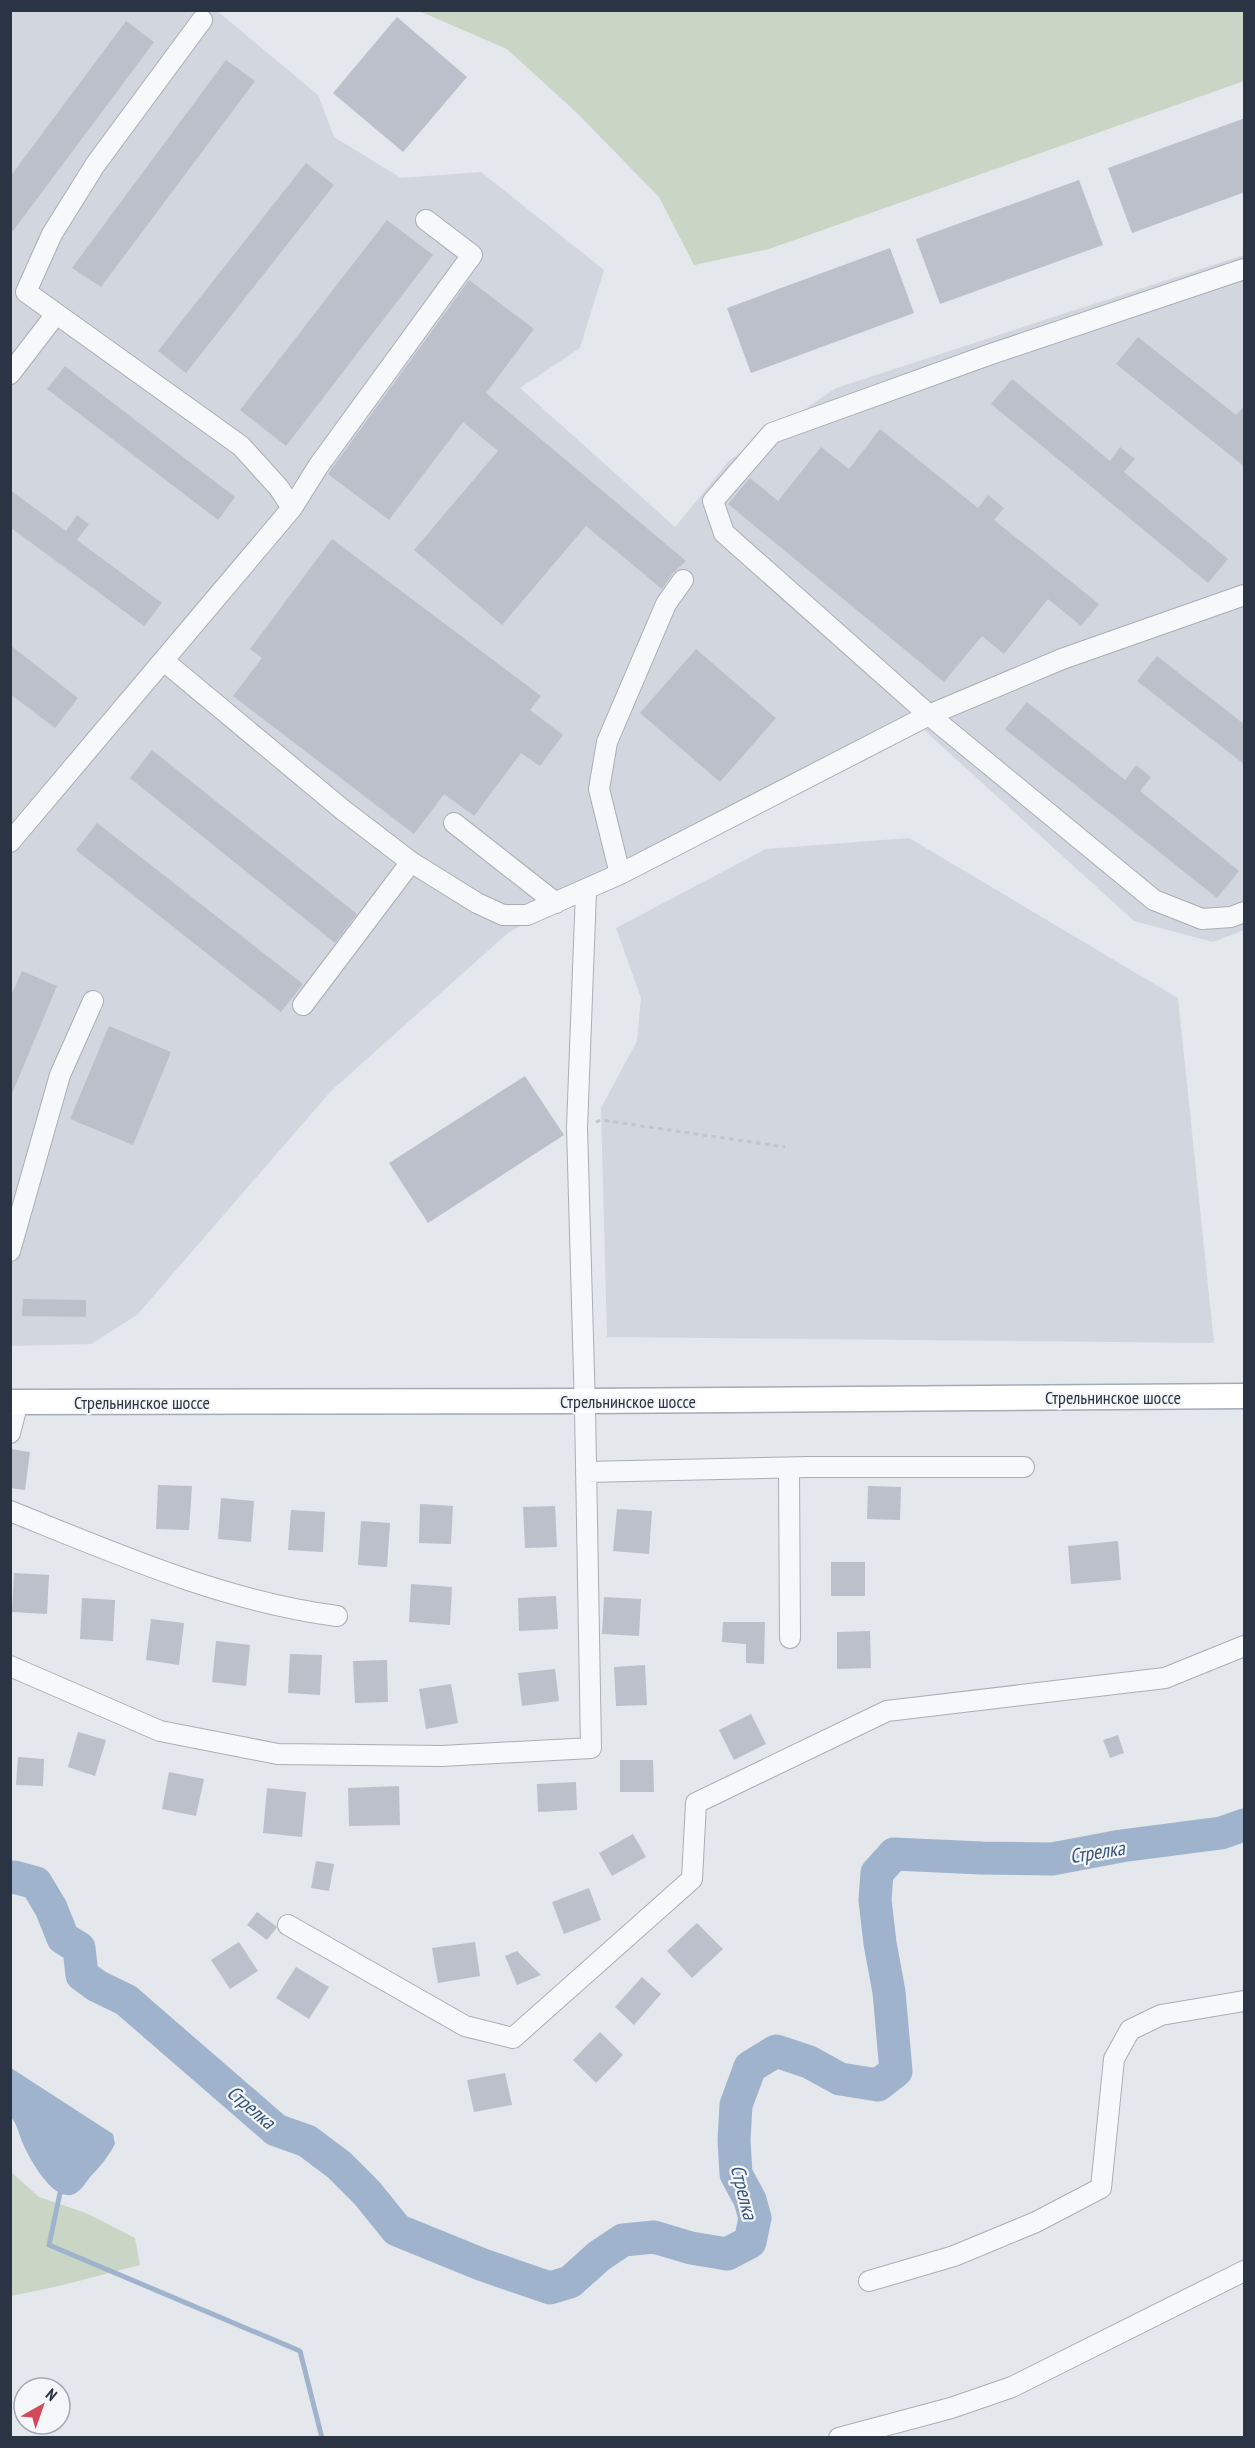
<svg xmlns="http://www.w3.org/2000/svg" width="1255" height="2448" viewBox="0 0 1255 2448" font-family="'PT Sans Narrow',sans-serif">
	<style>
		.built { fill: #d2d6de }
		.green { fill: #c9d6c5 }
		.water { fill: #9fb4cc }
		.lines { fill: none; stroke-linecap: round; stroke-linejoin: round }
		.stream { stroke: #9fb4cc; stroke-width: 5 }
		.river { stroke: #9fb4cc; stroke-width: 33 }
		.building { fill: #bbc0ca }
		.minor-casing { stroke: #a9aeb7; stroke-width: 22 }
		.major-casing { stroke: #a3abb8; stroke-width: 27 }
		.path { stroke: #c2c5cb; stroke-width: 3; stroke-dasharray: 4.5 4.5; stroke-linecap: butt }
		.minor { stroke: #f7f8fa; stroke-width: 20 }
		.major { stroke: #fff; stroke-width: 24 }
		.labels { text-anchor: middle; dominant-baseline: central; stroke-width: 4.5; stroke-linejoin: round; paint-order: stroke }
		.street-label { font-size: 18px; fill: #2b3445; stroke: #f4f6f9 }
		.water-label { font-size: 20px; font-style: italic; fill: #34527a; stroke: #f4f6f9 }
	</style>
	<rect width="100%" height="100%" fill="#e4e7ec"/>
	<path class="built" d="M 10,11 L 217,11 L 318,95 L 334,137 L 401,178 L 481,172 L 604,270 L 580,348 L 520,388 L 675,527 L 730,460 L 836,388 L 1244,255 L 1244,930 L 1213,942 L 1134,921 L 924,730 L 509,932 L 331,1091 L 137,1315 L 91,1344 L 11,1346 Z
		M 909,838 L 1178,998 L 1214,1343 L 607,1337 L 601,1108 L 637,1041 L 641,998 L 616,928 L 766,849 Z"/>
	<path class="green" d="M 419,11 L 1244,11 L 1244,81 L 769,249 L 694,265 L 659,197 L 577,113 L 507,49 Z
		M 10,2171 L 39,2197 L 86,2213 L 135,2238 L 140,2265 L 59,2286 L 11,2296 Z"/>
	<path class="water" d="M 11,2068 L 113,2134 L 115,2144 C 108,2157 100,2167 90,2177 C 86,2183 80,2191 74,2194 C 54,2203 31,2161 24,2146 C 19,2136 18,2125 11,2117 Z"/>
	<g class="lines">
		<path class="stream" d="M 60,2193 L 49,2245 L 300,2351 L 322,2438"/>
		<path class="river" d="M 10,1878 L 14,1877 L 36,1883 L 51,1908 L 63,1938 L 79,1948 L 82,1975 L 97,1986 L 126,2000 L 276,2130 L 307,2141 L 339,2165 L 367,2193 L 397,2230 L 483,2265 L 550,2288 L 570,2282 L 599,2256 L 623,2240 L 654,2237 L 691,2248 L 727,2254 L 750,2242 L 755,2218 L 750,2200 L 736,2174 L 734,2140 L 736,2105 L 750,2067 L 776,2051 L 809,2062 L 840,2079 L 878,2085 L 896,2071 L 889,1992 L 880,1943 L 875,1900 L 877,1873 L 894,1854 L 981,1858 L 1052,1859 L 1121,1846 L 1221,1833 L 1244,1825"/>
	</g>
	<path class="building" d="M 397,17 L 467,77 L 403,152 L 333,93 Z
		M 126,21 L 154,42 L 10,235 L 10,177 Z
		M 226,60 L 255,81 L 101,287 L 72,268 Z
		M 1245,118 L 1245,192 L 1132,233 L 1108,168 Z
		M 306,163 L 334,185 L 186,373 L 158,351 Z
		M 1079,180 L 1103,245 L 940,304 L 916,239 Z
		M 387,220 L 433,255 L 286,446 L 240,410 Z
		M 890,248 L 914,313 L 751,373 L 727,308 Z
		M 469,280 L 534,329 L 486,393 L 686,561 L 673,573 L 662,589 L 586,526 L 502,625 L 414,550 L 498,451 L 463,422 L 389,520 L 328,474 Z
		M 1138,337 L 1236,415 L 1245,405 L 1245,467 L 1116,364 Z
		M 65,366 L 235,497 L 218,520 L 47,389 Z
		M 1012,379 L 1110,461 L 1120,447 L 1135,459 L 1124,472 L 1228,559 L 1208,583 L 991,404 Z
		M 880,429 L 978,508 L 988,495 L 1004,508 L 994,520 L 1099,604 L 1081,626 L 1048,599 L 1004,654 L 982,636 L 944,682 L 728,504 L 750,478 L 778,501 L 821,447 L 849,469 Z
		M 10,490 L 66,531 L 77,515 L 89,524 L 77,540 L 162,603 L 144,626 L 10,527 Z
		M 332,539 L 541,696 L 530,710 L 563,735 L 540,766 L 521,753 L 474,816 L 444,794 L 414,834 L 233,696 L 262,658 L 250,649 Z
		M 10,645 L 78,698 L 55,728 L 10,694 Z
		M 696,649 L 776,718 L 720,782 L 640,713 Z
		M 1157,656 L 1245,725 L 1245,765 L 1137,681 Z
		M 1027,702 L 1125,780 L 1136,765 L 1151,777 L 1140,791 L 1239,871 L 1217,898 L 1005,729 Z
		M 152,750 L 357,914 L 335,943 L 130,778 Z
		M 97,823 L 303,984 L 281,1012 L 76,850 Z
		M 22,971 L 57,986 L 11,1096 L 10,998 Z
		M 109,1026 L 171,1052 L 133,1145 L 70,1119 Z
		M 525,1076 L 564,1135 L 428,1223 L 389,1163 Z
		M 23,1299 L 86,1300 L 86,1317 L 22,1316 Z
		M 10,1449 L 30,1452 L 25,1490 L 10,1488 Z
		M 158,1485 L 192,1486 L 189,1530 L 156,1529 Z
		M 868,1486 L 901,1487 L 900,1520 L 867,1519 Z
		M 221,1498 L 254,1501 L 251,1542 L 218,1539 Z
		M 420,1504 L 453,1506 L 451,1544 L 419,1543 Z
		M 555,1506 L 557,1547 L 525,1548 L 523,1507 Z
		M 617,1509 L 652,1511 L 649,1554 L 613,1551 Z
		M 291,1510 L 325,1512 L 323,1552 L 288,1550 Z
		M 361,1521 L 390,1523 L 387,1567 L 358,1565 Z
		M 1118,1541 L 1121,1580 L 1071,1584 L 1068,1546 Z
		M 831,1562 L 865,1562 L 865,1596 L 831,1596 Z
		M 14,1573 L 49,1575 L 47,1614 L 12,1612 Z
		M 411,1584 L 452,1587 L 450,1625 L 409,1622 Z
		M 556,1596 L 558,1629 L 519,1631 L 518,1598 Z
		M 604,1597 L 641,1599 L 639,1636 L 602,1634 Z
		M 82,1598 L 115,1600 L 113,1641 L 80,1639 Z
		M 151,1619 L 184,1623 L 179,1665 L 146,1660 Z
		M 723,1622 L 765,1622 L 764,1664 L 746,1663 L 746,1644 L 722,1642 Z
		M 870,1631 L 871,1668 L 837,1669 L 837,1632 Z
		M 216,1641 L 250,1645 L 246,1686 L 212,1682 Z
		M 290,1654 L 322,1655 L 320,1695 L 288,1693 Z
		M 387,1660 L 388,1702 L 355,1703 L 353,1661 Z
		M 645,1665 L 647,1705 L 616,1706 L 614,1667 Z
		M 555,1669 L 559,1701 L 522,1706 L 518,1673 Z
		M 451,1684 L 458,1723 L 426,1729 L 419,1689 Z
		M 751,1714 L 766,1744 L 734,1760 L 719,1730 Z
		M 78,1732 L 106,1740 L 95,1776 L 68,1767 Z
		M 1118,1735 L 1124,1753 L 1110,1758 L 1103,1740 Z
		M 18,1757 L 44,1759 L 43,1786 L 16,1785 Z
		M 620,1760 L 653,1760 L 654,1792 L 620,1792 Z
		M 169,1772 L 204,1779 L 196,1816 L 162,1809 Z
		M 576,1782 L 577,1810 L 538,1812 L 537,1784 Z
		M 399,1786 L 400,1825 L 349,1826 L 348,1788 Z
		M 267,1788 L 306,1792 L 302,1837 L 263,1833 Z
		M 633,1834 L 646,1857 L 612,1876 L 599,1853 Z
		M 316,1861 L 334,1864 L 329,1891 L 311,1888 Z
		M 589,1888 L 601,1920 L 564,1934 L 552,1902 Z
		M 257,1912 L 277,1927 L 267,1940 L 247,1925 Z
		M 697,1923 L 723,1949 L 692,1978 L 667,1951 Z
		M 239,1942 L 258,1971 L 230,1989 L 211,1960 Z
		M 475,1942 L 480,1976 L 438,1983 L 432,1948 Z
		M 517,1951 L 541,1975 L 517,1985 L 505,1956 Z
		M 296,1967 L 329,1987 L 309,2019 L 276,1998 Z
		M 642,1977 L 661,1994 L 634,2025 L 615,2007 Z
		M 600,2032 L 623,2055 L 596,2083 L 573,2060 Z
		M 505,2073 L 512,2105 L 474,2112 L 467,2080 Z"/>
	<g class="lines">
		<defs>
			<path id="minor" d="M 1244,269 L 991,354 L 772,433 L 713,501 L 724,533 L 929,715 L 1154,900 L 1202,919 L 1231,917 L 1244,912
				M 10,374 L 56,314
				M 292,508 L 319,465 L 472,255 L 426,220
				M 164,661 L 343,810 L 411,862 L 477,903 L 503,915 L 527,915 L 620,874 L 929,715 L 1062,659 L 1244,595
				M 454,823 L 556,903
				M 10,842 L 292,508 L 279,488 L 241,446 L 26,292 L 52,234 L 95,165 L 202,20
				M 620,874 L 599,789 L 607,742 L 666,604 L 683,580
				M 303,1005 L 411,862
				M 10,1251 L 60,1075 L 93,1001
				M 10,1433 L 18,1402
				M 789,1468 L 790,1638
				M 586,1472 L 808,1467 L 1024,1467
				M 10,1511 C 117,1554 223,1601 337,1616
				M 10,1666 L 160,1731 L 278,1754 L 442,1756 L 591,1748 L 585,1408 L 577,1128 L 586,891
				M 288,1925 L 465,2026 L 513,2038 L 692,1879 L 696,1803 L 887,1711 L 1165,1678 L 1244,1646
				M 869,2281 L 954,2256 L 1036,2222 L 1101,2188 L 1114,2059 L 1130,2030 L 1161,2015 L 1244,2001
				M 839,2438 L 951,2408 L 1012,2387 L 1244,2271"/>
			<path id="major" d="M 10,1402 L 585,1401 L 1244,1396"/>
		</defs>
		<use href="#minor" class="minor-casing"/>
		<use href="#major" class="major-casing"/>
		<path class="path" d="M 596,1122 L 601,1120 L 785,1147"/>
		<use href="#minor" class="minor"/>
		<use href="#major" class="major"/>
	</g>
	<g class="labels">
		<g class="street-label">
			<text x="1113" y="1397">Стрельнинское шоссе</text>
			<text x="628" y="1401">Стрельнинское шоссе</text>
			<text x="142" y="1402">Стрельнинское шоссе</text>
		</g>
		<g class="water-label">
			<text transform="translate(1097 1852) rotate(-9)">Стрелка</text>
			<text transform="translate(251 2107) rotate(40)">Стрелка</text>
			<text transform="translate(744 2192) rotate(76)">Стрелка</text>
		</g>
	</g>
	<rect width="1255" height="2448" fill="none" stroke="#2b3445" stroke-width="24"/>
	<g transform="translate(42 2406) rotate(40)"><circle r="28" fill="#f4f6f9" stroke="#a4a8b1" stroke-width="1.5"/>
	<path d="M0-4.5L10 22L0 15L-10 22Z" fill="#d1495b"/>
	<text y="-9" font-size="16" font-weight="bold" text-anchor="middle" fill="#2b3445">N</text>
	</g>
</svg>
